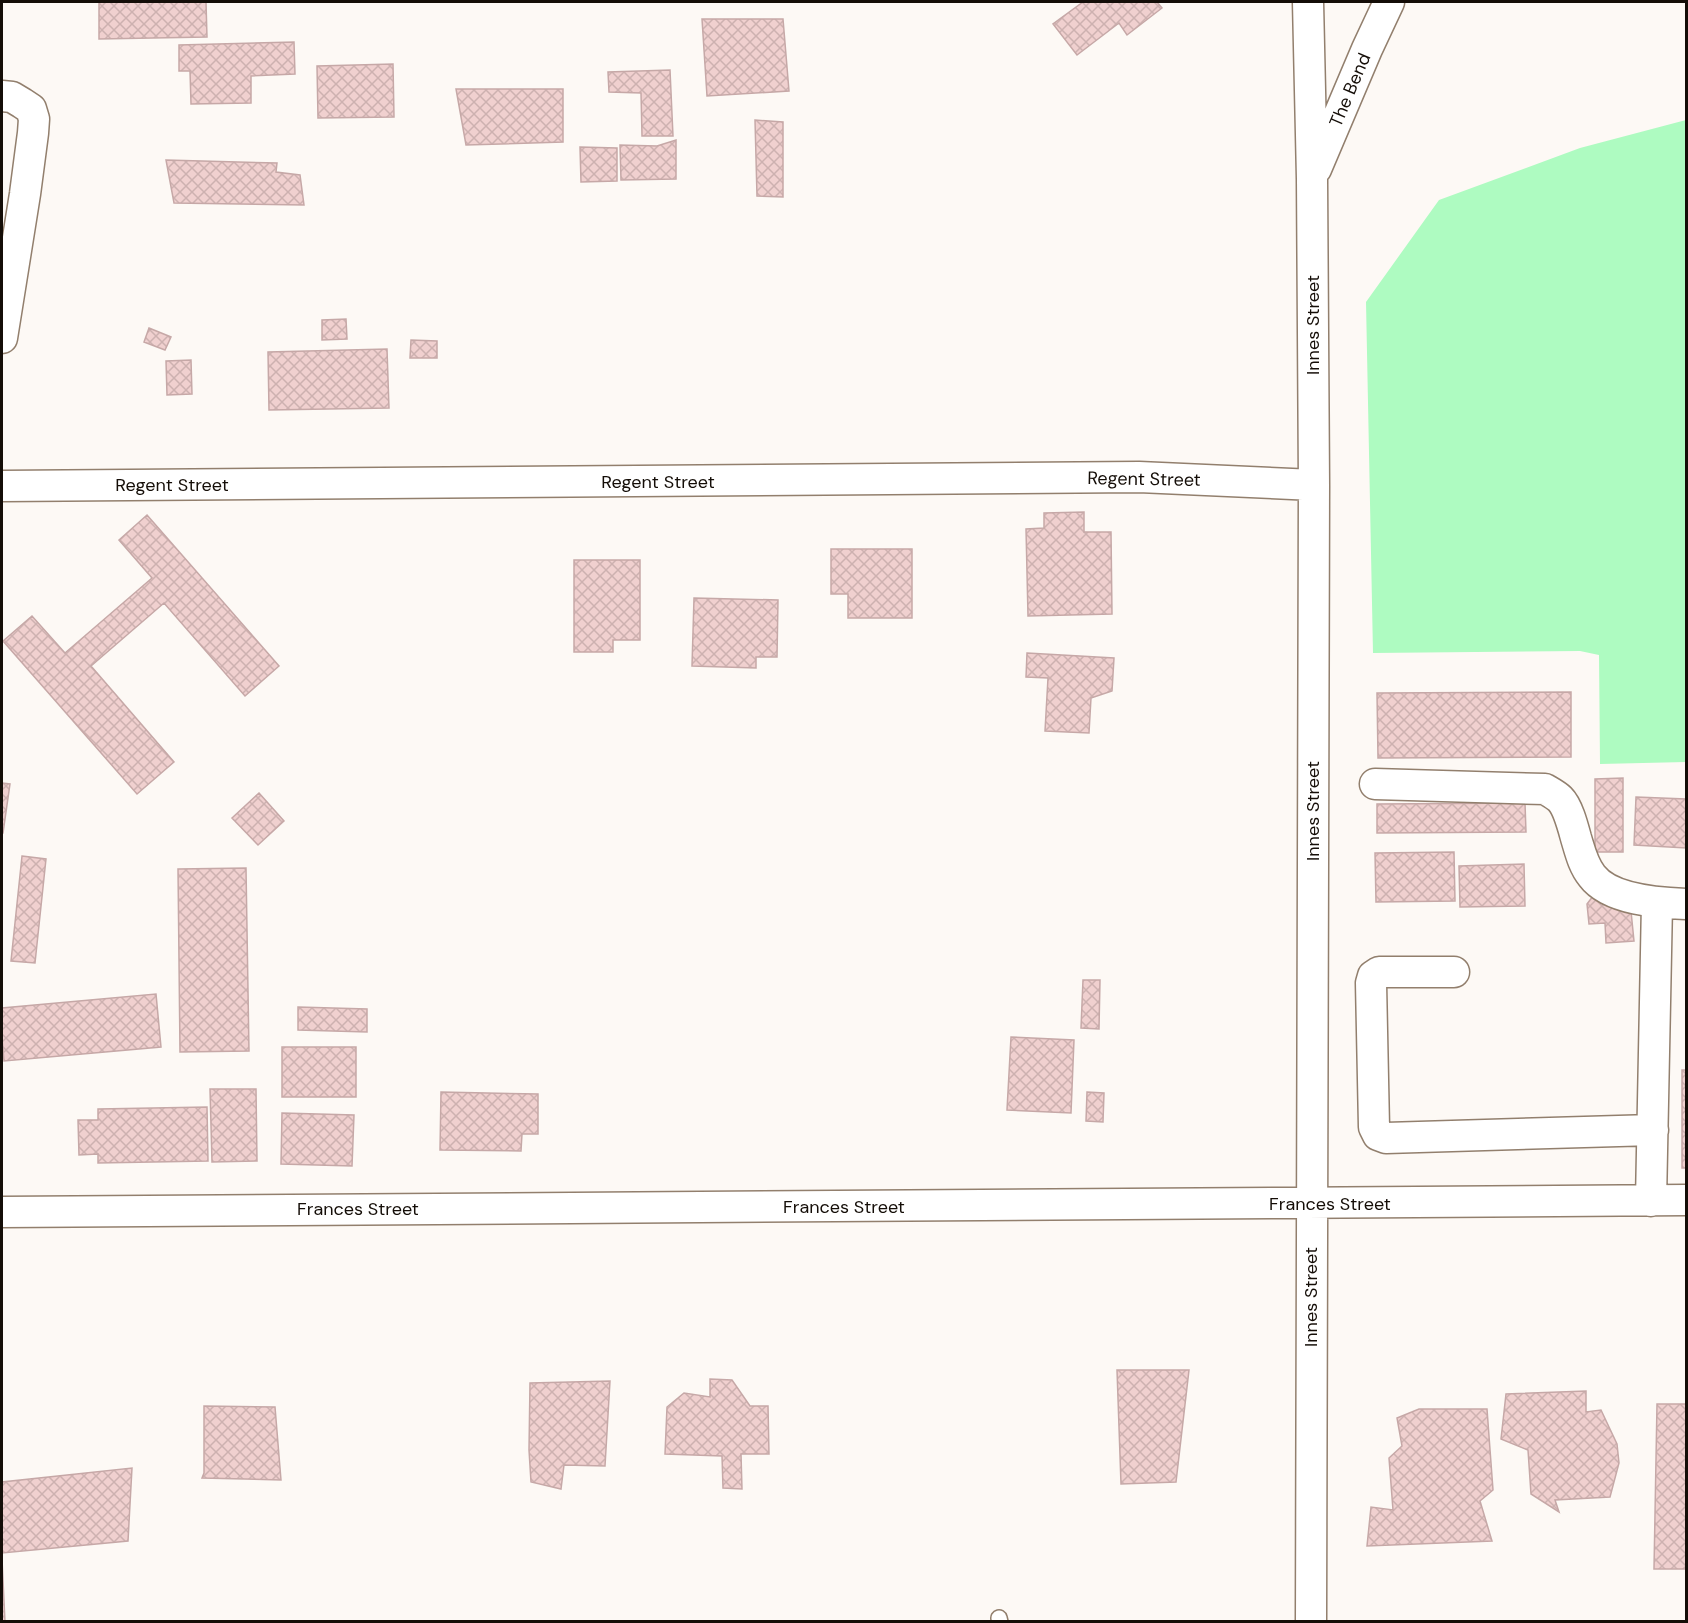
<svg xmlns="http://www.w3.org/2000/svg" width="1688" height="1623" viewBox="0 0 1688 1623" font-family="'DM Sans',sans-serif">
	<style>
		.grass { fill: #aefbc1 }
		.building { fill: url(#building-cross-hatch); stroke: #c6a8a7; stroke-width: 1.5 }
		.lines { fill: none; stroke-linecap: round; stroke-linejoin: round }
		.service-casing { stroke: #927f6d; stroke-width: 18 }
		.minor-casing { stroke: #927f6d; stroke-width: 33 }
		.service { stroke: #fff; stroke-width: 15 }
		.minor { stroke: #fff; stroke-width: 30 }
		.labels { text-anchor: middle; dominant-baseline: central; stroke-width: 6; stroke-linejoin: round; paint-order: stroke }
		.street-label { font-size: 18px; fill: #140d07; stroke: #fff }
	</style>
	<defs>
		<pattern id="building-cross-hatch" width="8" height="8" patternUnits="userSpaceOnUse" patternTransform="scale(1.5)"><rect width="8" height="8" fill="#f0d0cf"/><path d="M0 0l8 8M0 8l8-8" fill="none" stroke="#cdb1b0"/></pattern>
	</defs>
	<rect width="100%" height="100%" fill="#fdf9f5"/>
	<path class="grass" d="M 1686,120 L 1686,762 L 1600,764 L 1599,655 L 1580,651 L 1373,653 L 1366,302 L 1439,200 L 1580,148 Z"/>
	<path class="building" d="M 99,2 L 206,2 L 207,37 L 99,39 Z
		M 1083,2 L 1157,2 L 1162,8 L 1127,35 L 1119,23 L 1077,55 L 1053,24 Z
		M 702,19 L 783,19 L 789,91 L 707,96 Z
		M 294,42 L 295,74 L 251,76 L 251,103 L 191,104 L 190,71 L 179,71 L 179,45 Z
		M 393,64 L 394,117 L 318,118 L 317,66 Z
		M 670,70 L 673,136 L 642,136 L 641,93 L 609,92 L 608,72 Z
		M 456,89 L 563,89 L 563,142 L 466,145 Z
		M 755,120 L 783,122 L 783,197 L 757,196 Z
		M 676,140 L 676,179 L 621,180 L 620,145 L 657,146 Z
		M 580,147 L 617,148 L 617,181 L 581,182 Z
		M 166,160 L 277,163 L 276,172 L 300,175 L 304,205 L 174,203 Z
		M 346,319 L 347,339 L 322,340 L 322,320 Z
		M 149,328 L 171,337 L 165,350 L 144,342 Z
		M 411,340 L 437,341 L 437,358 L 410,358 Z
		M 387,349 L 389,408 L 269,410 L 268,352 Z
		M 191,360 L 192,394 L 167,395 L 166,361 Z
		M 1084,512 L 1084,532 L 1111,532 L 1112,614 L 1028,616 L 1026,529 L 1044,528 L 1044,513 Z
		M 147,515 L 279,666 L 245,696 L 164,603 L 91,666 L 174,762 L 137,794 L 3,641 L 32,616 L 65,653 L 152,578 L 119,540 Z
		M 831,549 L 912,549 L 912,618 L 848,618 L 848,594 L 831,594 Z
		M 574,560 L 640,560 L 640,640 L 613,640 L 613,652 L 574,652 Z
		M 694,598 L 778,600 L 777,657 L 756,657 L 756,668 L 692,666 Z
		M 1027,653 L 1114,658 L 1112,691 L 1091,698 L 1089,733 L 1045,731 L 1048,678 L 1026,677 Z
		M 1571,692 L 1571,757 L 1378,758 L 1377,693 Z
		M 1623,778 L 1623,852 L 1595,852 L 1595,779 Z
		M 2,783 L 10,784 L 3,833 L 2,833 Z
		M 259,793 L 284,821 L 258,845 L 232,818 Z
		M 1636,797 L 1686,799 L 1686,848 L 1634,845 Z
		M 1525,803 L 1526,832 L 1377,833 L 1377,804 Z
		M 1454,852 L 1455,901 L 1376,902 L 1375,853 Z
		M 22,856 L 46,859 L 35,963 L 11,961 Z
		M 1524,864 L 1525,906 L 1460,907 L 1459,866 Z
		M 246,868 L 249,1051 L 180,1052 L 178,869 Z
		M 1596,892 L 1630,901 L 1634,941 L 1606,943 L 1605,923 L 1589,924 L 1587,904 Z
		M 1083,980 L 1100,980 L 1099,1029 L 1081,1028 Z
		M 156,994 L 161,1047 L 4,1061 L 2,1038 L 2,1008 Z
		M 298,1007 L 367,1009 L 367,1032 L 298,1030 Z
		M 1011,1037 L 1074,1040 L 1071,1113 L 1007,1110 Z
		M 282,1047 L 356,1047 L 356,1097 L 282,1097 Z
		M 1682,1070 L 1686,1070 L 1686,1168 L 1682,1168 Z
		M 210,1089 L 256,1089 L 257,1161 L 212,1162 Z
		M 441,1092 L 538,1094 L 538,1134 L 522,1134 L 521,1151 L 440,1150 Z
		M 1087,1092 L 1104,1093 L 1103,1122 L 1086,1121 Z
		M 207,1107 L 208,1161 L 98,1163 L 98,1154 L 79,1155 L 78,1120 L 98,1120 L 98,1109 Z
		M 282,1113 L 354,1115 L 352,1166 L 281,1164 Z
		M 1117,1370 L 1189,1370 L 1176,1482 L 1121,1484 Z
		M 710,1379 L 732,1380 L 750,1406 L 768,1406 L 769,1454 L 741,1454 L 742,1489 L 723,1488 L 722,1456 L 665,1454 L 667,1407 L 684,1393 L 710,1397 Z
		M 610,1381 L 605,1466 L 564,1465 L 561,1489 L 531,1482 L 529,1450 L 530,1383 Z
		M 1586,1391 L 1586,1412 L 1601,1410 L 1617,1444 L 1619,1463 L 1610,1497 L 1555,1500 L 1559,1512 L 1531,1494 L 1528,1450 L 1501,1439 L 1506,1394 Z
		M 1657,1404 L 1686,1404 L 1686,1569 L 1654,1569 Z
		M 204,1406 L 275,1407 L 281,1480 L 202,1478 L 204,1473 Z
		M 1419,1409 L 1487,1409 L 1493,1490 L 1480,1501 L 1492,1541 L 1367,1546 L 1371,1507 L 1393,1510 L 1389,1458 L 1402,1446 L 1397,1418 Z
		M 132,1468 L 128,1541 L 2,1553 L 2,1482 Z
		M 2,1559 L 5,1622 L 2,1622 Z"/>
	<g class="lines">
		<defs>
			<path id="service" d="M 999,1618 L 1000,1622"/>
			<path id="minor" d="M 1308,2 L 1312,179 L 1314,485 L 1311,1622
				M 2,96 L 12,97 L 22,103 L 31,109 L 34,119 L 33,133 L 25,194 L 2,338
				M 1316,169 L 1367,49 L 1389,2
				M 2,486 L 1139,477 L 1314,485
				M 1375,784 L 1545,789 C 1550,792 1556,795 1560,799 C 1568,807 1573,827 1576,838 C 1580,851 1583,865 1592,876 C 1610,900 1659,903 1686,904
				M 1454,972 L 1379,972 L 1373,976 L 1371,983 L 1374,1127 L 1378,1135 L 1386,1138 L 1653,1130
				M 1651,1201 L 1657,903
				M 2,1212 L 1686,1200"/>
		</defs>
		<use href="#service" class="service-casing"/>
		<use href="#minor" class="minor-casing"/>
		<use href="#service" class="service"/>
		<use href="#minor" class="minor"/>
	</g>
	<g class="labels">
		<g class="street-label">
			<text transform="translate(1350 90) rotate(-67)">The Bend</text>
			<text transform="translate(1313 325) rotate(-90)">Innes Street</text>
			<text transform="translate(1144 479) rotate(1)">Regent Street</text>
			<text x="658" y="482">Regent Street</text>
			<text x="172" y="485">Regent Street</text>
			<text transform="translate(1313 811) rotate(-90)">Innes Street</text>
			<text x="1330" y="1204">Frances Street</text>
			<text x="844" y="1207">Frances Street</text>
			<text x="358" y="1209">Frances Street</text>
			<text transform="translate(1311 1297) rotate(-90)">Innes Street</text>
		</g>
	</g>
	<rect width="1688" height="1623" fill="none" stroke="#140d07" stroke-width="6"/>
</svg>
